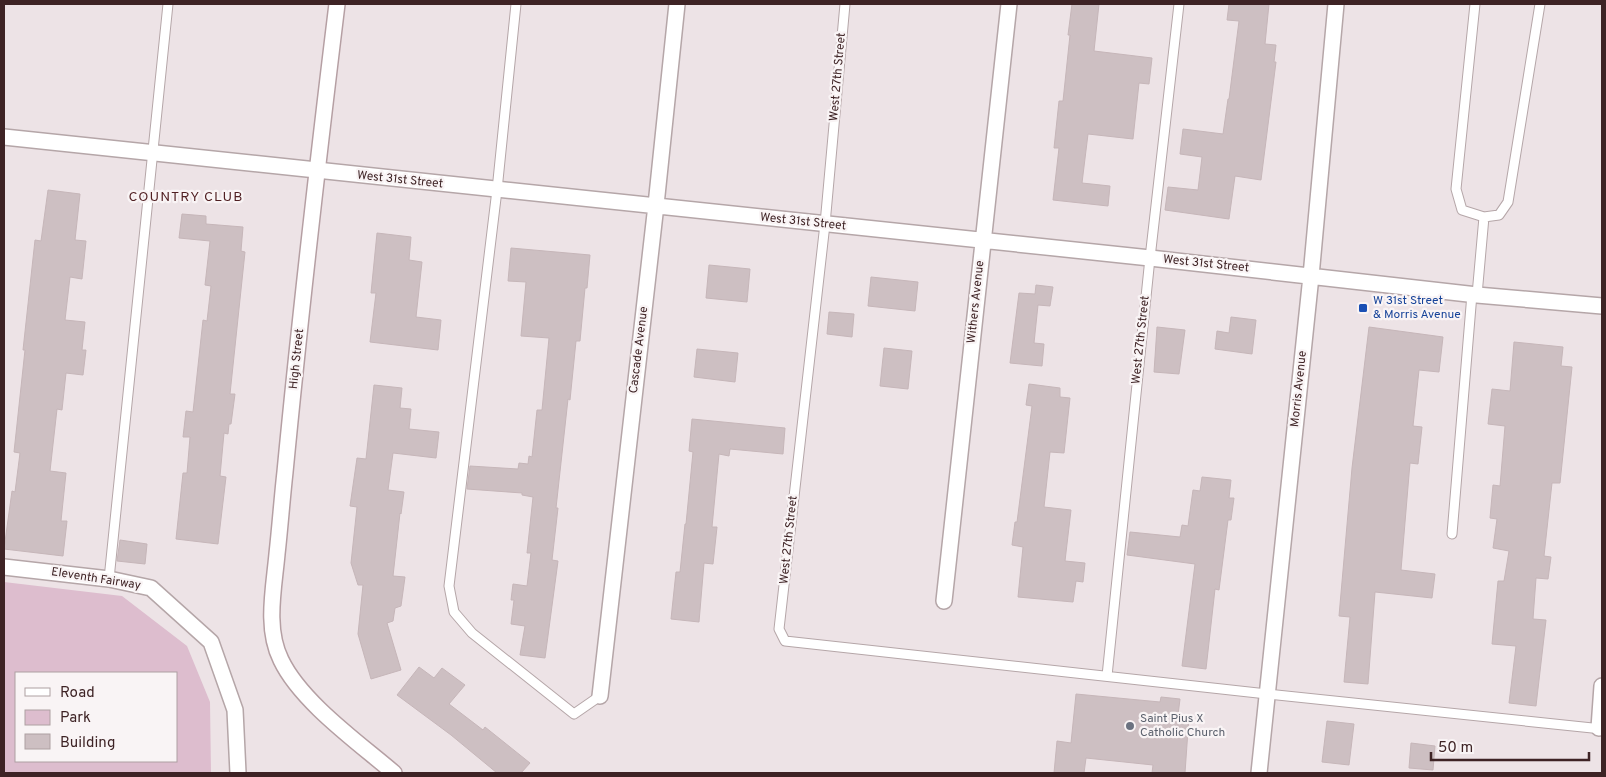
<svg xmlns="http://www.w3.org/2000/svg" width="1606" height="777" viewBox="0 0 1606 777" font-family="Overpass,sans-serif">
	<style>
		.green { fill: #ddbdce; fill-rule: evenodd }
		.building { fill: #cdbfc2; stroke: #c6b6b9 }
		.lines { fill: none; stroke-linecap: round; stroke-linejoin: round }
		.lane-casing { stroke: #b5a6a8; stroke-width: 11 }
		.street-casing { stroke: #b5a6a8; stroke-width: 18 }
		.secondary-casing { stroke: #b59fa3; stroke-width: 18 }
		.lane { stroke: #fff; stroke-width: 9 }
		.street { stroke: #fff; stroke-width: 15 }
		.secondary { stroke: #fff; stroke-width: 15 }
		.transit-dot { fill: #1a4fb4; stroke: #f9f4f5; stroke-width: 2 }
		.worship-dot { fill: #6b7280; stroke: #f9f4f5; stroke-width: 2 }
		.labels { text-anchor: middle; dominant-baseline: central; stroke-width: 4.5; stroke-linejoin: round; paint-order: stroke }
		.street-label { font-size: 12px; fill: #3e2325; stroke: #f9f4f5 }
		.transit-label { font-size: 12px; fill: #164399; stroke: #f9f4f5; text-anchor: start }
		.worship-label { font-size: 12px; fill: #5b616d; stroke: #f9f4f5; text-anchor: start }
		.neighbourhood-label { font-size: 14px; letter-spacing: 1px; fill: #501f22; stroke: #f9f4f5 }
	</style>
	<rect width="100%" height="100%" fill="#ede3e6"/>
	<path class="green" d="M 4,582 L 122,596 L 187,646 L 210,702 L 211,773 L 4,773 ZM 16,673 L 176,673 L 176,761 L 16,761 Z"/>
	<path class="building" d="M 1072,4 L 1099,4 L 1094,51 L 1152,58 L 1149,84 L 1139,83 L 1133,139 L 1088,134 L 1082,183 L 1110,186 L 1108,206 L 1053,200 L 1059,148 L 1054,148 L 1059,101 L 1063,101 L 1070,35 L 1068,35 Z
		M 1229,4 L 1269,4 L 1265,44 L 1276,45 L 1274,62 L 1276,62 L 1261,180 L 1235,176 L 1229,219 L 1165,210 L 1168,187 L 1198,190 L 1202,157 L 1180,154 L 1183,129 L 1223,134 L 1228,99 L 1229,99 L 1239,21 L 1227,20 Z
		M 48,190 L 80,194 L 75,240 L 86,241 L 82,279 L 70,277 L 65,320 L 85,322 L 82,350 L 86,350 L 83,375 L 66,373 L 62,410 L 57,409 L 50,471 L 66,473 L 61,521 L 67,521 L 63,556 L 4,549 L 12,491 L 15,492 L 20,453 L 14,452 L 25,350 L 23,350 L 35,240 L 41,241 Z
		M 182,214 L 206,216 L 206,224 L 243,227 L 241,251 L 245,252 L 230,394 L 235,394 L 231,424 L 229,424 L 228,434 L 224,433 L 220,476 L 226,477 L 218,544 L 176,539 L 183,473 L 187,473 L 190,437 L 183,437 L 186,411 L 193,412 L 203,320 L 207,321 L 211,286 L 205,285 L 210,241 L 179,238 Z
		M 377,233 L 411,237 L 409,260 L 422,262 L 416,317 L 441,320 L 438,350 L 370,342 L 376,293 L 371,293 Z
		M 511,248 L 590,255 L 587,288 L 585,288 L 580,341 L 576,341 L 570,400 L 568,399 L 556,508 L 558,508 L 552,560 L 558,561 L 545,658 L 520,655 L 525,626 L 511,624 L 514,600 L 511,600 L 513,584 L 527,586 L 531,553 L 527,553 L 533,497 L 522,495 L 522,493 L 467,489 L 470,466 L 518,469 L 519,463 L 528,464 L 529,456 L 532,457 L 537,410 L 542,410 L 549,338 L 521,336 L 526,282 L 508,281 Z
		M 709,265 L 750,269 L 747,302 L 706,298 Z
		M 871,277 L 918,282 L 915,311 L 868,306 Z
		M 1036,285 L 1053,287 L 1050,306 L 1038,305 L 1034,343 L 1044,344 L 1042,366 L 1010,363 L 1019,293 L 1035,294 Z
		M 829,312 L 854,314 L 852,337 L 827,334 Z
		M 1231,317 L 1256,320 L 1252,354 L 1215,349 L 1217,331 L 1229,333 Z
		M 1157,327 L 1185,330 L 1179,374 L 1154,372 Z
		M 1369,327 L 1443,337 L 1439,372 L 1419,370 L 1413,426 L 1422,427 L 1418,464 L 1410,463 L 1401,570 L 1435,574 L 1432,598 L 1375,592 L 1368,684 L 1344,682 L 1350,617 L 1339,616 L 1352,468 Z
		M 1514,342 L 1563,347 L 1561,366 L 1572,367 L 1560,483 L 1552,483 L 1544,556 L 1551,557 L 1548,579 L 1536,578 L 1533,619 L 1546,620 L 1536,706 L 1509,703 L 1516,646 L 1492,644 L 1498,581 L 1504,581 L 1509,551 L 1493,548 L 1497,519 L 1490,518 L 1493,485 L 1500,486 L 1505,426 L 1488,424 L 1492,389 L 1510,391 Z
		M 884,348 L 912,351 L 908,389 L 880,386 Z
		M 697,349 L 738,353 L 735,382 L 694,377 Z
		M 1029,384 L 1060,388 L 1060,397 L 1070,398 L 1064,453 L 1050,452 L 1044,507 L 1071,510 L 1065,561 L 1085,563 L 1083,582 L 1076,581 L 1073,602 L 1018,597 L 1023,547 L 1012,545 L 1015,522 L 1017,522 L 1032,406 L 1026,405 Z
		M 374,385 L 402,388 L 400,408 L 411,409 L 409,429 L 439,432 L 436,458 L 393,453 L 388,490 L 404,492 L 401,514 L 400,513 L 393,576 L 405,577 L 401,606 L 395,608 L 393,621 L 387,623 L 401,670 L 371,679 L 358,634 L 363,585 L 358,585 L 351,563 L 357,507 L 350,506 L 357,458 L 366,459 Z
		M 692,419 L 785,428 L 783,454 L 730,449 L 729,456 L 719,454 L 712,527 L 717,527 L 713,564 L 704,563 L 699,622 L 671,619 L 676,572 L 680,572 L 685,524 L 686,524 L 693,452 L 689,451 Z
		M 1202,477 L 1231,480 L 1229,498 L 1234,498 L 1231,520 L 1228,520 L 1219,590 L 1215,589 L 1206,669 L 1182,666 L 1195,564 L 1127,555 L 1130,532 L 1180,537 L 1182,525 L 1188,526 L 1193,490 L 1200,491 Z
		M 120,540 L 147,544 L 145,564 L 117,561 Z
		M 419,667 L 434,678 L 442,668 L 465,685 L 449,704 L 483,730 L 485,727 L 530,763 L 521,773 L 497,773 L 451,735 L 397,695 Z
		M 1076,694 L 1160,702 L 1161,697 L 1180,699 L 1178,715 L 1189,716 L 1185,773 L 1152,773 L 1153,765 L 1086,758 L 1084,773 L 1054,773 L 1057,741 L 1071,743 Z
		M 1327,721 L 1354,724 L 1349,765 L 1322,762 Z
		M 1411,743 L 1435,746 L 1433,770 L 1409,768 Z"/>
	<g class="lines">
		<defs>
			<path id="lane" d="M 516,4 L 497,190 L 449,586 L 454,612 L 472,633 L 574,714 L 600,696
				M 845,4 L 825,224 L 779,629 L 785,641 L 1267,694 L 1602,729
				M 1475,4 L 1456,189 L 1462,210 L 1484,217 L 1499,215 L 1508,202 L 1540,4
				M 1477,295 L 1484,217
				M 1452,534 L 1472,294
				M 109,579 L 168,4
				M 1107,676 L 1150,258 L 1179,4"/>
			<path id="street" d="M 4,137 L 1150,258 L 1477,295 L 1602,306
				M 4,567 L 109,579 L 151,588 L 211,642 L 235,710 L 238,773
				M 944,601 L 1009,4
				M 600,696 L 656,205 L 677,4
				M 1599,728 L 1602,686
				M 1259,773 L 1311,276 L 1336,4"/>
			<path id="secondary" d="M 337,4 C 318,160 300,316 285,472 C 282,499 280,527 277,554 C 274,588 265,628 281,660 C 301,702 359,743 394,773"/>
		</defs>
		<use href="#lane" class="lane-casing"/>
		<use href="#street" class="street-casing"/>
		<use href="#secondary" class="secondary-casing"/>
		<use href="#lane" class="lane"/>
		<use href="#street" class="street"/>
		<use href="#secondary" class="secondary"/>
	</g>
	<rect class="transit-dot" x="1358" y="303" width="10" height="10" rx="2.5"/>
	<circle class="worship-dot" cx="1130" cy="726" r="5"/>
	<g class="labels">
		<g class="street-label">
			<text transform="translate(838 77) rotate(-85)">West 27th Street</text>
			<text transform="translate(400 180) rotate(6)">West 31st Street</text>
			<text transform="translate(803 222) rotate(6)">West 31st Street</text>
			<text transform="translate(1206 264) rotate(6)">West 31st Street</text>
			<text transform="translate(976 302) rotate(-84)">Withers Avenue</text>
			<text transform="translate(1141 340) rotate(-84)">West 27th Street</text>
			<text transform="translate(639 350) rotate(-83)">Cascade Avenue</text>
			<text transform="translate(297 359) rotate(-84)">High Street</text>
			<text transform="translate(1299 389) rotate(-84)">Morris Avenue</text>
			<text transform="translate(789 540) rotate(-84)">West 27th Street</text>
			<text transform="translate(96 579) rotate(9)">Eleventh Fairway</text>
		</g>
		<g class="transit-label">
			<text x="1373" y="301">W 31st Street<tspan x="1373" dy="14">&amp; Morris Avenue</tspan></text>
		</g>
		<g class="worship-label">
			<text x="1140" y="719">Saint Pius X<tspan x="1140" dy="14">Catholic Church</tspan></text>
		</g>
		<g class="neighbourhood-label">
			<text x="186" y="197">COUNTRY CLUB</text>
		</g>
	</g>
	<rect width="1606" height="777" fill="none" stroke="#3e2325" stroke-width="10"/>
	<rect x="15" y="672" width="162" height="90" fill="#f9f4f5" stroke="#aea0a2"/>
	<rect x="25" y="688" width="25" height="8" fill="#ffffff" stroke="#aea0a2"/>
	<text x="60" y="697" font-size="15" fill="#3e2325">Road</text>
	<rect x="25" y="710" width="25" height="15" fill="#ddbdce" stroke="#aea0a2"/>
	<text x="60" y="722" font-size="15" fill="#3e2325">Park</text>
	<rect x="25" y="734" width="25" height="15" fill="#cdbfc2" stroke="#aea0a2"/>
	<text x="60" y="747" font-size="15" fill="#3e2325">Building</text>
	<path d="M1431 752v8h158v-8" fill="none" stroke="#3e2325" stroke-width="2.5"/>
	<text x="1438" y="752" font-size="15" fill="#3e2325" stroke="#f9f4f5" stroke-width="4" paint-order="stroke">50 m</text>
</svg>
